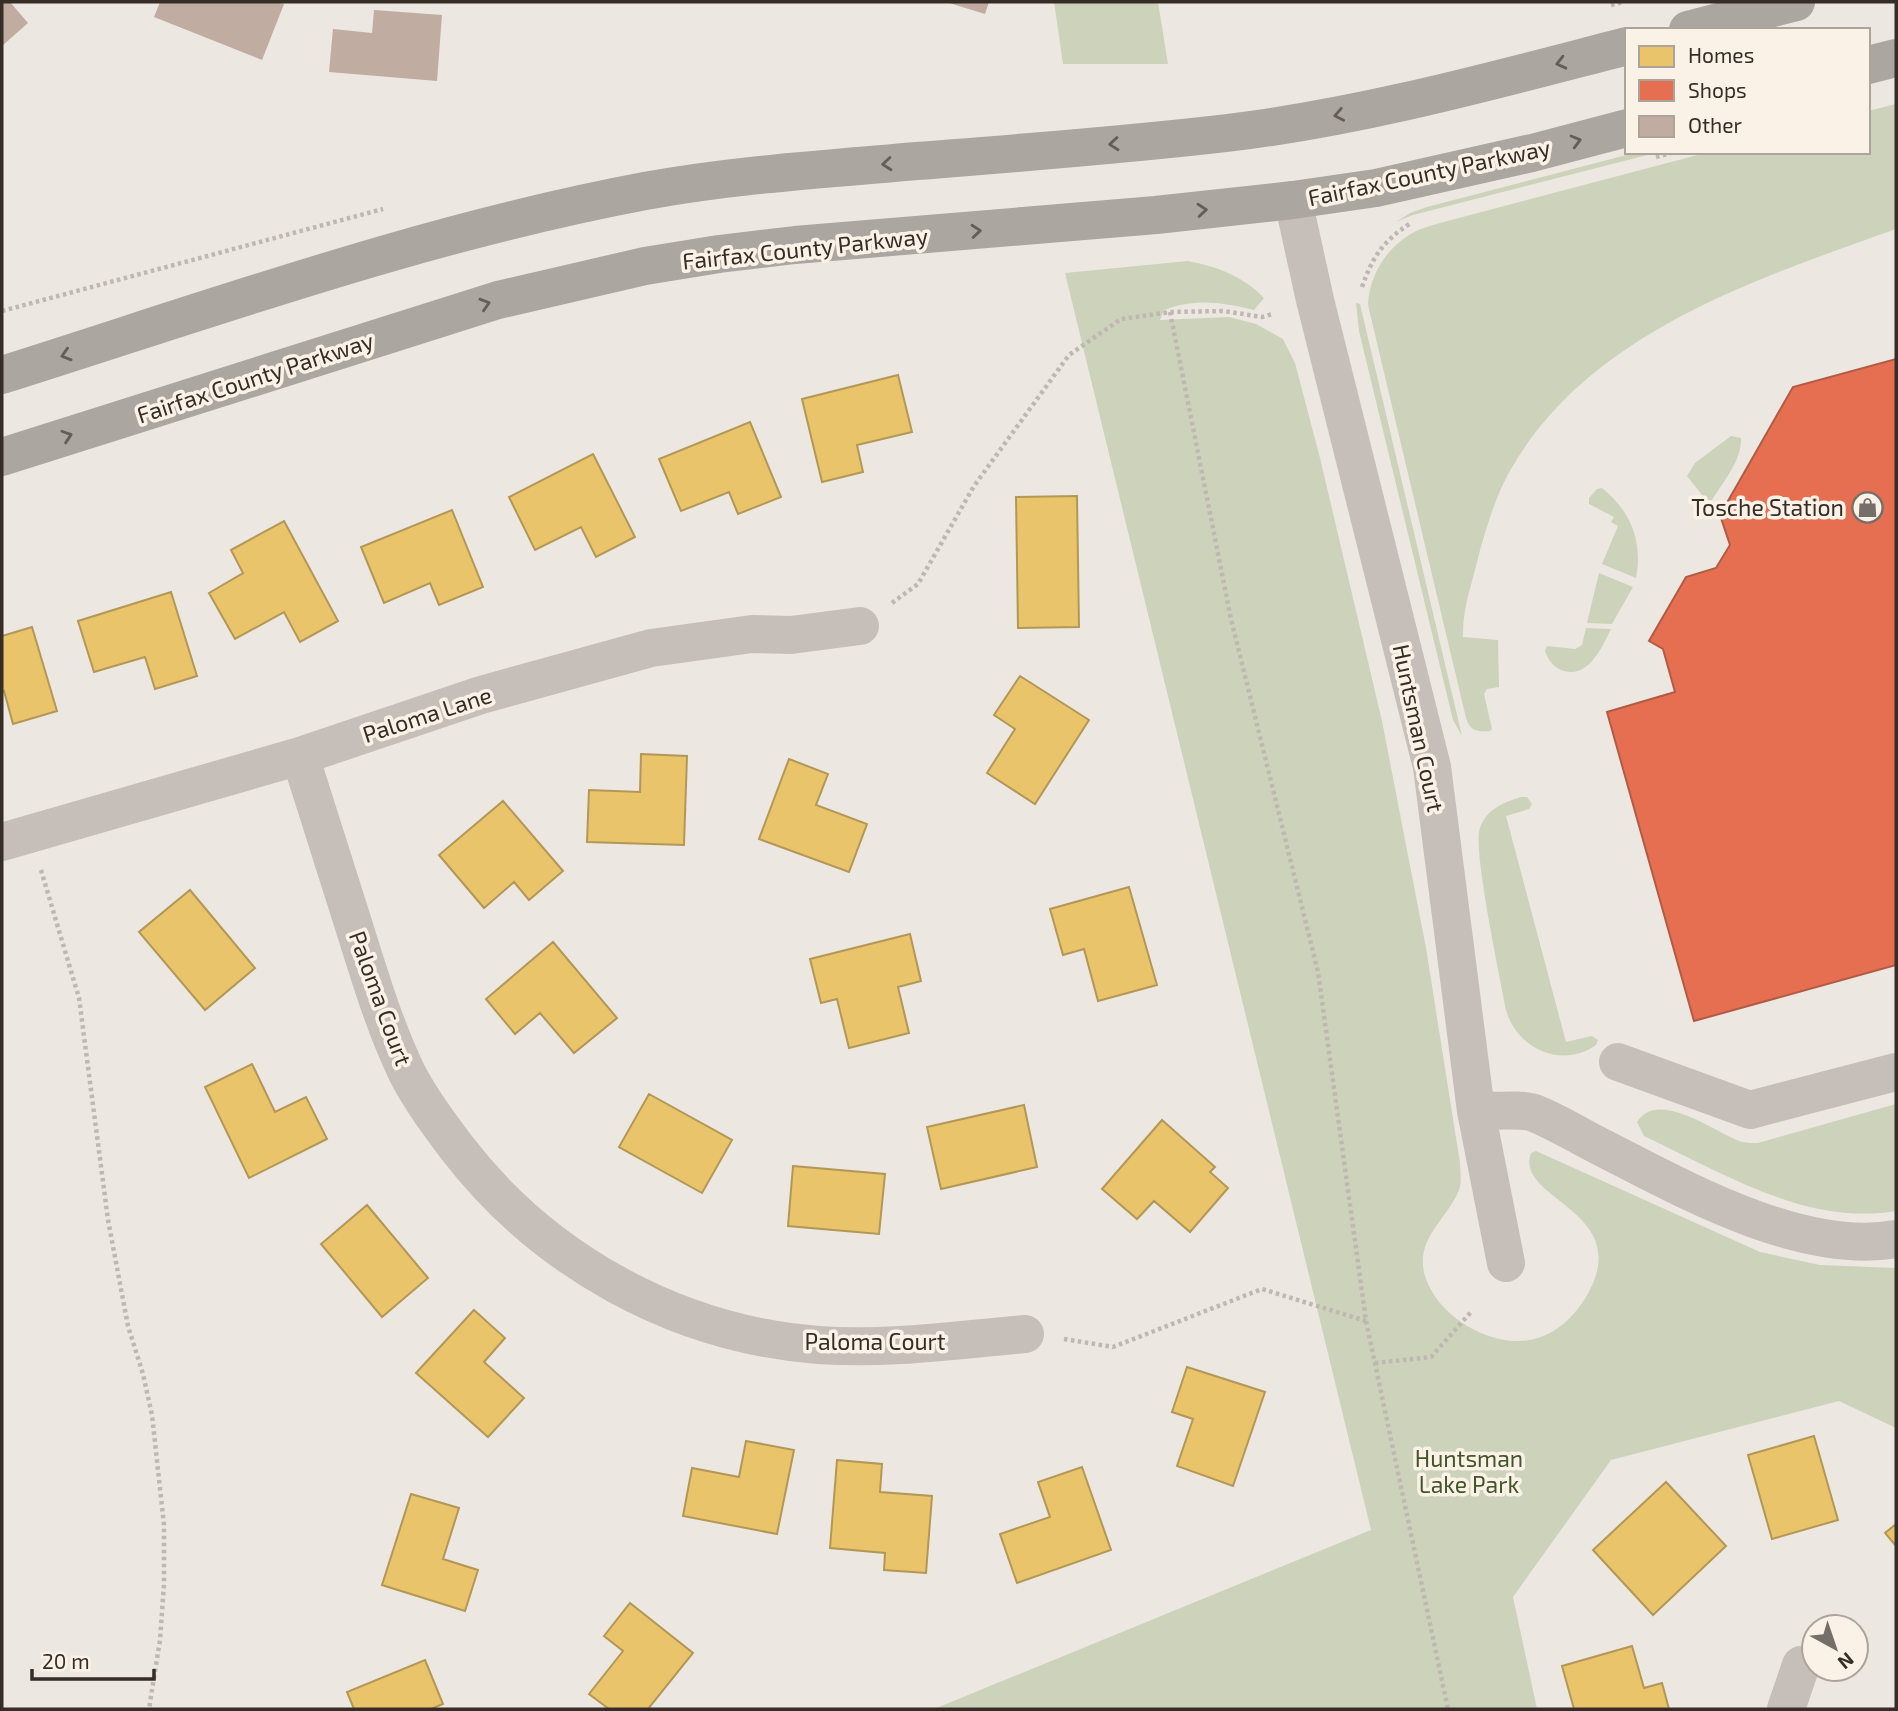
<svg xmlns="http://www.w3.org/2000/svg" width="1898" height="1711" viewBox="0 0 1898 1711" font-family="'Exo 2',sans-serif">
	<style>
		.green { fill: #ccd3ba }
		.homes { fill: #e9c46a; stroke: #b39756; stroke-width: 2 }
		.shops { fill: #e76f51; stroke: #b25b44; stroke-width: 2 }
		.building { fill: #c1aca1 }
		.lines { fill: none; stroke-linecap: round; stroke-linejoin: round }
		.path { stroke: #bfb8b1; stroke-width: 4.5; stroke-dasharray: 3.5 3.5; stroke-linecap: butt }
		.minor { stroke: #c6bfb9; stroke-width: 38 }
		.highway { stroke: #aba69f; stroke-width: 38 }
		.oneway { stroke: #655d57 }
		.labels { text-anchor: middle; dominant-baseline: central; stroke-width: 7; stroke-linejoin: round; paint-order: stroke }
		.street-label { font-size: 23px; fill: #362d27; stroke: #faf2e7 }
		.poi-label { font-size: 23px; fill: #362d27; stroke: #faf2e7; text-anchor: end }
		.park-label { font-size: 23px; fill: #44552a; stroke: #faf2e7 }
	</style>
	<rect width="100%" height="100%" fill="#ece7e0"/>
	<path class="green" d="M 1054,2 L 1158,2 L 1168,64 L 1063,64 Z
		M 1896,104 L 1896,229 C 1757,279 1590,332 1511,469 C 1496,495 1487,525 1479,554 C 1473,581 1462,609 1463,637 L 1498,640 L 1499,687 L 1487,689 L 1484,694 L 1492,729 L 1490,731 C 1477,732 1470,731 1466,718 L 1368,305 C 1369,277 1385,250 1409,235 C 1418,229 1430,226 1440,223 L 1709,152 L 1868,152 L 1868,111 Z
		M 1638,152 L 1659,152 L 1413,215 L 1396,222 L 1410,213 L 1427,207 Z
		M 1188,261 C 1218,267 1243,276 1264,298 L 1254,310 C 1222,302 1195,298 1164,310 L 1160,320 L 1229,317 L 1256,324 L 1283,339 L 1295,363 L 1320,458 L 1382,721 L 1426,948 L 1460,1163 C 1460,1171 1462,1182 1459,1190 C 1447,1220 1414,1239 1425,1276 C 1438,1319 1498,1353 1541,1337 C 1567,1328 1588,1300 1596,1275 C 1616,1208 1515,1196 1531,1153 L 1536,1151 L 1760,1252 L 1820,1265 L 1896,1268 L 1896,1428 L 1839,1401 L 1611,1460 L 1513,1597 L 1537,1709 L 934,1709 L 1371,1530 L 1065,273 Z
		M 1356,303 L 1360,304 L 1462,736 L 1453,720 L 1359,331 Z
		M 1731,436 L 1741,438 C 1742,460 1723,482 1712,500 L 1706,500 L 1687,476 L 1695,463 Z
		M 1602,488 C 1631,511 1643,542 1636,578 L 1602,564 L 1618,526 L 1611,522 L 1614,517 L 1589,504 L 1589,498 L 1597,489 Z
		M 1599,573 L 1633,587 L 1612,624 L 1587,623 Z
		M 1586,628 L 1611,629 C 1602,647 1589,678 1564,671 C 1554,668 1548,660 1545,651 L 1547,646 L 1575,649 L 1582,645 Z
		M 1521,797 L 1527,797 L 1532,804 L 1529,809 L 1506,816 L 1566,1042 L 1592,1036 L 1598,1040 L 1596,1045 C 1562,1069 1517,1049 1506,1010 C 1501,981 1472,848 1480,828 C 1487,809 1502,803 1521,797 Z
		M 1896,1104 L 1896,1211 C 1806,1226 1723,1173 1644,1136 L 1637,1122 C 1659,1088 1715,1133 1742,1142 C 1747,1143 1753,1143 1758,1143 Z"/>
	<path class="homes" d="M 898,375 L 912,432 L 857,445 L 863,472 L 822,482 L 802,399 Z
		M 750,422 L 781,497 L 738,514 L 729,492 L 681,511 L 659,459 Z
		M 593,454 L 635,537 L 596,557 L 581,527 L 535,550 L 509,497 Z
		M 1077,496 L 1079,627 L 1018,628 L 1016,497 Z
		M 452,510 L 483,587 L 439,605 L 430,583 L 384,603 L 361,547 Z
		M 284,521 L 338,621 L 300,642 L 284,612 L 235,639 L 209,593 L 243,573 L 231,550 Z
		M 171,592 L 197,676 L 155,689 L 145,657 L 94,672 L 78,621 Z
		M 32,627 L 57,711 L 13,724 L 4,691 L 2,692 L 2,636 Z
		M 1020,676 L 1089,720 L 1035,804 L 987,773 L 1015,729 L 994,715 Z
		M 641,754 L 687,756 L 684,845 L 587,842 L 589,790 L 640,792 Z
		M 789,759 L 828,774 L 816,805 L 867,824 L 849,872 L 759,839 Z
		M 503,801 L 563,871 L 529,900 L 514,882 L 484,908 L 439,855 Z
		M 1129,887 L 1157,985 L 1098,1001 L 1084,949 L 1063,955 L 1050,909 Z
		M 190,890 L 255,968 L 205,1010 L 139,932 Z
		M 910,934 L 921,981 L 898,987 L 909,1033 L 849,1048 L 837,999 L 821,1003 L 810,959 Z
		M 553,942 L 617,1018 L 574,1053 L 540,1013 L 515,1034 L 486,999 Z
		M 252,1064 L 275,1112 L 306,1097 L 327,1139 L 249,1178 L 205,1087 Z
		M 649,1094 L 732,1140 L 702,1193 L 619,1147 Z
		M 1024,1105 L 1037,1167 L 941,1189 L 927,1127 Z
		M 1162,1120 L 1215,1167 L 1210,1172 L 1228,1188 L 1190,1232 L 1154,1201 L 1137,1219 L 1102,1189 Z
		M 793,1166 L 885,1174 L 879,1234 L 788,1226 Z
		M 367,1205 L 428,1278 L 382,1317 L 321,1244 Z
		M 474,1310 L 505,1338 L 484,1362 L 524,1398 L 488,1437 L 416,1373 Z
		M 1187,1367 L 1265,1392 L 1233,1486 L 1177,1466 L 1193,1419 L 1172,1412 Z
		M 1814,1436 L 1838,1520 L 1772,1539 L 1748,1455 Z
		M 746,1441 L 794,1450 L 777,1534 L 683,1516 L 692,1468 L 739,1477 Z
		M 837,1460 L 882,1464 L 880,1492 L 932,1496 L 926,1573 L 884,1570 L 885,1553 L 830,1548 Z
		M 1082,1467 L 1111,1550 L 1017,1583 L 1000,1534 L 1050,1517 L 1038,1482 Z
		M 1666,1482 L 1726,1546 L 1653,1615 L 1593,1550 Z
		M 411,1494 L 459,1508 L 443,1559 L 478,1570 L 465,1611 L 382,1585 Z
		M 1896,1524 L 1896,1546 L 1885,1533 Z
		M 630,1603 L 693,1653 L 648,1709 L 609,1709 L 589,1694 L 623,1651 L 604,1636 Z
		M 1632,1646 L 1644,1688 L 1662,1683 L 1669,1709 L 1574,1709 L 1562,1666 Z
		M 425,1660 L 443,1704 L 431,1709 L 354,1709 L 347,1692 Z"/>
	<path class="shops" d="M 1896,359 L 1896,965 L 1694,1021 L 1607,712 L 1675,692 L 1663,649 L 1649,641 L 1686,577 L 1716,568 L 1730,545 L 1720,515 L 1793,387 Z"/>
	<path class="building" d="M 2,2 L 10,2 L 28,23 L 2,46 Z
		M 160,2 L 277,2 L 284,4 L 262,60 L 154,17 Z
		M 946,2 L 989,2 L 985,14 Z
		M 374,10 L 442,15 L 437,81 L 329,72 L 333,29 L 372,33 Z"/>
	<g class="lines">
		<path class="path" d="M 1611,5 L 1624,2
			M 1656,157 L 1675,152
			M 1362,287 C 1373,256 1383,241 1411,223
			M 2,311 L 383,209
			M 1170,312 L 1231,619 L 1318,972 L 1366,1321 L 1448,1709
			M 892,603 L 918,584 L 974,486 L 1069,355 L 1121,319 L 1170,312 L 1224,311 L 1262,317 L 1272,314
			M 41,870 L 79,998 L 108,1220 L 128,1326 L 143,1374 L 152,1415 L 164,1525 L 164,1584 L 160,1640 L 149,1709
			M 1064,1339 L 1113,1347 L 1262,1289 L 1366,1321
			M 1375,1363 L 1431,1357 L 1471,1312"/>
		<path class="minor" d="M 1293,200 L 1315,300 L 1432,767 L 1476,1111 L 1506,1263
			M 300,756 C 318,812 335,868 353,923 C 369,974 384,1025 407,1073 C 421,1100 439,1124 457,1148 C 544,1261 676,1334 818,1345 C 887,1350 957,1340 1025,1334
			M 2,842 L 300,756 L 481,695 L 651,648 L 752,634 L 791,635 L 860,626
			M 1618,1062 L 1750,1110 L 1896,1072
			M 1476,1111 C 1492,1112 1520,1108 1534,1113 C 1557,1122 1579,1136 1601,1147 C 1683,1189 1802,1256 1896,1239
			M 1786,1709 L 1801,1665"/>
		<path class="highway" d="M 1688,30 L 1796,2
			M 1868,65 L 1896,58
			M 2,375 C 214,308 426,232 645,191 C 727,176 811,170 894,163 C 1005,154 1116,146 1227,133 C 1362,117 1495,80 1627,46
			M 2,457 L 498,300 L 645,266 L 719,254 L 795,245 L 1156,215 L 1293,200 L 1376,188 L 1532,153 L 1627,128"/>
	</g>
	<defs><path id="oneway-chevron" d="M-2-3.5L2.5 0L-2 3.5" fill="none" stroke-width="1.6" stroke-linecap="round" stroke-linejoin="round" transform="scale(1.75)"/></defs>
	<g class="oneway">
		<use href="#oneway-chevron" transform="translate(1561 63) rotate(166)"/>
		<use href="#oneway-chevron" transform="translate(1339 115) rotate(169)"/>
		<use href="#oneway-chevron" transform="translate(1576 141) rotate(-15)"/>
		<use href="#oneway-chevron" transform="translate(1114 144) rotate(175)"/>
		<use href="#oneway-chevron" transform="translate(887 164) rotate(175)"/>
		<use href="#oneway-chevron" transform="translate(1202 210) rotate(-5)"/>
		<use href="#oneway-chevron" transform="translate(976 231) rotate(-5)"/>
		<use href="#oneway-chevron" transform="translate(485 304) rotate(-17)"/>
		<use href="#oneway-chevron" transform="translate(66 355) rotate(163)"/>
		<use href="#oneway-chevron" transform="translate(67 436) rotate(-18)"/>
	</g>
	<defs>
		<symbol id="shop-ring" viewBox="-11 -11 22 22"><circle r="9.5" fill="#faf2e7" stroke="#766e68" stroke-width="1.5"/><path d="M-5-2.5h2.3a2.7 3.5 0 0 1 5.4 0H5L5.5 6h-11ZM-1.5-2.5h3a1.5 2.3 0 0 0-3 0Z" fill="#766e68"/></symbol>
	</defs>
	<g fill-rule="evenodd">
		<use href="#shop-ring" x="1850" y="490" width="35" height="35"/>
	</g>
	<g class="labels">
		<g class="street-label">
			<text transform="translate(1429 172) rotate(-12)">Fairfax County Parkway</text>
			<text transform="translate(805 248) rotate(-6)">Fairfax County Parkway</text>
			<text transform="translate(255 377) rotate(-18)">Fairfax County Parkway</text>
			<text transform="translate(427 714) rotate(-18)">Paloma Lane</text>
			<text transform="translate(1419 728) rotate(78)">Huntsman Court</text>
			<text transform="translate(381 998) rotate(70)">Paloma Court</text>
			<text x="875" y="1341">Paloma Court</text>
		</g>
		<g class="poi-label">
			<text x="1844" y="507">Tosche Station</text>
		</g>
		<g class="park-label">
			<text x="1469" y="1458">Huntsman<tspan x="1469" dy="26">Lake Park</tspan></text>
		</g>
	</g>
	<rect width="1898" height="1711" fill="none" stroke="#362d27" stroke-width="7"/>
	<rect x="1625" y="28" width="245" height="126" fill="#faf2e7" stroke="#aca39a" stroke-width="2"/>
	<rect x="1639" y="46" width="35" height="21" fill="#e9c46a" stroke="#aca39a" stroke-width="2"/>
	<text x="1688" y="63" font-size="21" fill="#362d27">Homes</text>
	<rect x="1639" y="80" width="35" height="21" fill="#e76f51" stroke="#aca39a" stroke-width="2"/>
	<text x="1688" y="98" font-size="21" fill="#362d27">Shops</text>
	<rect x="1639" y="116" width="35" height="21" fill="#c1aca1" stroke="#aca39a" stroke-width="2"/>
	<text x="1688" y="133" font-size="21" fill="#362d27">Other</text>
	<g transform="translate(1835 1648) rotate(140)"><circle r="33" fill="#faf2e7" stroke="#aca39a" stroke-width="2"/>
	<path d="M0-5L12 26L0 18L-12 26Z" fill="#766e68"/>
	<text y="-10" font-size="19" font-weight="bold" text-anchor="middle" fill="#362d27">N</text>
	</g>
	<path d="M32 1669v10h122v-10" fill="none" stroke="#362d27" stroke-width="3.5"/>
	<text x="42" y="1669" font-size="21" fill="#362d27" stroke="#faf2e7" stroke-width="5" paint-order="stroke">20 m</text>
</svg>
